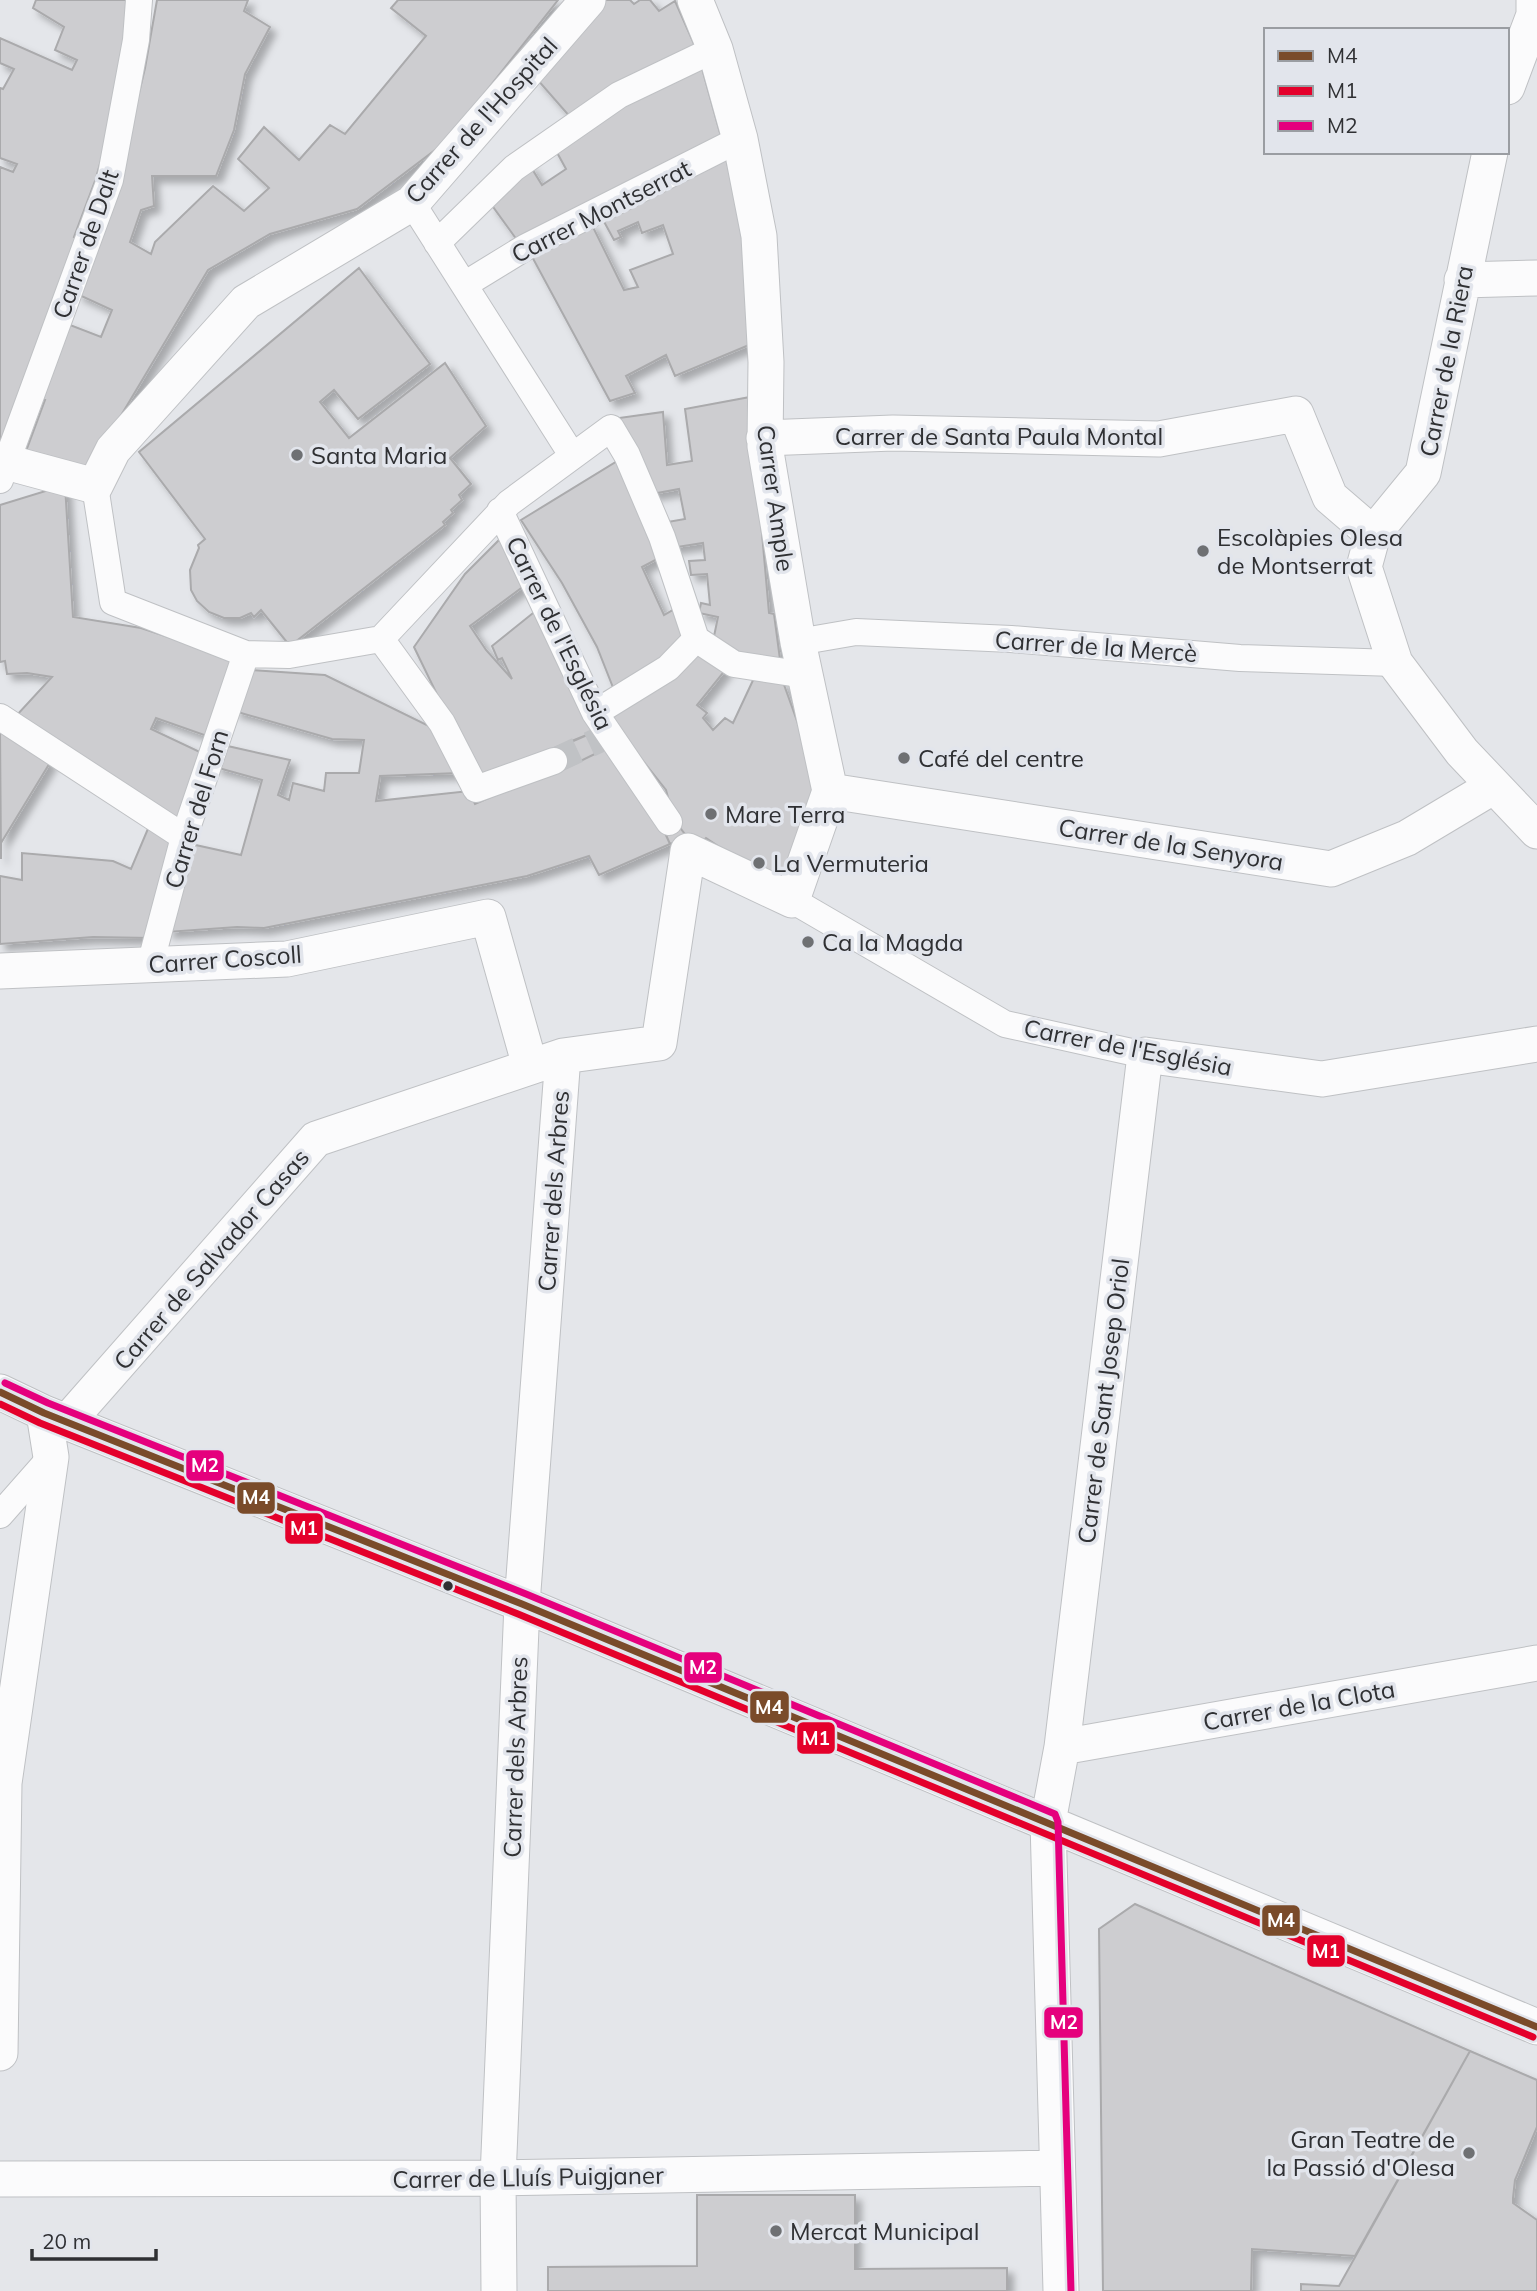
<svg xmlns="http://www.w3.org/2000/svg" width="1537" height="2291" viewBox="0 0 1537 2291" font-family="Mulish,sans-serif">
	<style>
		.building { fill: #cdcdd0; stroke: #aaaaac; stroke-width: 2; filter: url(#shadow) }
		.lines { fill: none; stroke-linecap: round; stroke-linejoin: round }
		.pedestrian-tunnel { stroke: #c0c2c5; stroke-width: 26; stroke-dasharray: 26 13; stroke-linecap: butt }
		.pedestrian-casing { stroke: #bfc1c4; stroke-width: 28 }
		.minor-casing { stroke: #bfc1c4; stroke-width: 37 }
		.pedestrian { stroke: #fbfbfc; stroke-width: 26 }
		.minor { stroke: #fbfbfc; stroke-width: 35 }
		.bus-1-casing { stroke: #e2e5ec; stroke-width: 12 }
		.bus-2-casing { stroke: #e2e5ec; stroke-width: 12 }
		.bus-3-casing { stroke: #e2e5ec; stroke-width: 12 }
		.bus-1 { stroke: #7a4b2a; stroke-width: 7 }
		.bus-2 { stroke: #e4002b; stroke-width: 7 }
		.bus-3 { stroke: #e5007d; stroke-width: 7 }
		.poi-dot { fill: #6e7073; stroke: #e2e5ec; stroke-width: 2.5 }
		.bus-dot { fill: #2f3033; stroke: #e2e5ec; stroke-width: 2.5 }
		.labels { text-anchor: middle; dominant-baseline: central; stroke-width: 7; stroke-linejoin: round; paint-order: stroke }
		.street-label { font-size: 24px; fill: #2f3033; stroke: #e2e5ec }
		.poi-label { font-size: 24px; fill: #2f3033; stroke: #e2e5ec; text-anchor: start }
		.line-badge { stroke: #e2e5ec; stroke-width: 2.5 }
		.badge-label { font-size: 19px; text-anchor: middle; font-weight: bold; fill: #fff }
	</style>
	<defs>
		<filter id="shadow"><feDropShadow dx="6" dy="6" stdDeviation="3.5" flood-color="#0004"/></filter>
	</defs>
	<rect width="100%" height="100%" fill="#e4e6ea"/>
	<path class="building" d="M 36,0 L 132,0 L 115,113 L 95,181 L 74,237 L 76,238 L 0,456 L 0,167 L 13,172 L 17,164 L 0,158 L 0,88 L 3,89 L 14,69 L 0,63 L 0,38 L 72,70 L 77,60 L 55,50 L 64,27 L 33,8 Z
		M 157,0 L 248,0 L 244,11 L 270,27 L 245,74 L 234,130 L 216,176 L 152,176 L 154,206 L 141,210 L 130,242 L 151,254 L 155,242 L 213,186 L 244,211 L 269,188 L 238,159 L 264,127 L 299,160 L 330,125 L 345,134 L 426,36 L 391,8 L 398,0 L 558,0 L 447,141 L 357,209 L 270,234 L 208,270 L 101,449 L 90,475 L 25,454 L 45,400 L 38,398 L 65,323 L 101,337 L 112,310 L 77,294 L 112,204 L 145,68 Z
		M 600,0 L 630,0 L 634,4 L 640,0 L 650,0 L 659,11 L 675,1 L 695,46 L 571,118 L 536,78 Z
		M 700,61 L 722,140 L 517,240 L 491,204 L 529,164 L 542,185 L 566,169 L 554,147 Z
		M 725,155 L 748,243 L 749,345 L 675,376 L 666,355 L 626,376 L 635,393 L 610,401 L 530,253 L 591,223 L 624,290 L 638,287 L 630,270 L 673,254 L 663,225 L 642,233 L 638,222 L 618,231 L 621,237 L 614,240 L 602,218 Z
		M 359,268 L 430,364 L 358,419 L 334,390 L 320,402 L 349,438 L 445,363 L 486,426 L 450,458 L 471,484 L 459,495 L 462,500 L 451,510 L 453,513 L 443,522 L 445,525 L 290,646 L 261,610 L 254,617 L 251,613 L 240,618 L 224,618 L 209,612 L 197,601 L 191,590 L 190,570 L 199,548 L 198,545 L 205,539 L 139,452 Z
		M 750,397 L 769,613 L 774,614 L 781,667 L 733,656 L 713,641 L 718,617 L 699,613 L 701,603 L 710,605 L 707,574 L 691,575 L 689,561 L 705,560 L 703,543 L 671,548 L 662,523 L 685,519 L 679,489 L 652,494 L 619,418 L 663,412 L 667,465 L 692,461 L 685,409 Z
		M 619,460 L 663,556 L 642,567 L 664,615 L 678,607 L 689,646 L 616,695 L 597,647 L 562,583 L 521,520 Z
		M 65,485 L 73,617 L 141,628 L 232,658 L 207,736 L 156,718 L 151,729 L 202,753 L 179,822 L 16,716 L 52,677 L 27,673 L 7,674 L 5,661 L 0,662 L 0,505 Z
		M 502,537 L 528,583 L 470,626 L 486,650 L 512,679 L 502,658 L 498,660 L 492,646 L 538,609 L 594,732 L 478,779 L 414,647 L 465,574 Z
		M 700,645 L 727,668 L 697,705 L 707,713 L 703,718 L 713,730 L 725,718 L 733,723 L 755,676 L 783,682 L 819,782 L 790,876 L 772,882 L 706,838 L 701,843 L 688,838 L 674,820 L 666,790 L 616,727 L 607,710 Z
		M 251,670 L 325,675 L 433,728 L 459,773 L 380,776 L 376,801 L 469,791 L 475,804 L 558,768 L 560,771 L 605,749 L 658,818 L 670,844 L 599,875 L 589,856 L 527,876 L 264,928 L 237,927 L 167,932 L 191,844 L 241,855 L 262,780 L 215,767 L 223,745 L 290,760 L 278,795 L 289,800 L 293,783 L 324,791 L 326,773 L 359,773 L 364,740 L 332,739 L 234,711 Z
		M 0,730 L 51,761 L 1,843 L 1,859 Z
		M 594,732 L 605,749 L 560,771 L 548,752 Z
		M 674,820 L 688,838 L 670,844 L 662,826 Z
		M 150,824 L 173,837 L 151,938 L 93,937 L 0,944 L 0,876 L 22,880 L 22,853 L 113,861 L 131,869 Z
		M 1135,1904 L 1470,2051 L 1355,2256 L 1252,2249 L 1251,2291 L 1103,2291 L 1099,1929 Z
		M 1470,2051 L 1537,2080 L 1537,2127 L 1515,2180 L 1513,2198 L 1513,2203 L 1537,2220 L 1537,2291 L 1301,2291 L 1301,2284 L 1339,2286 Z
		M 697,2195 L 855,2195 L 855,2269 L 1007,2268 L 1007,2291 L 548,2291 L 548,2267 L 697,2266 Z"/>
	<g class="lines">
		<path class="pedestrian-tunnel" d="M 554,761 L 599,740"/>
		<defs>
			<path id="pedestrian" d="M 412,203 L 572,455
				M 437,243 L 514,168 L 619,95 L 715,49
				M 464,285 L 526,247 L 740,139
				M 0,480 L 110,180 L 136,40 L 139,0
				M 95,486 L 113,602 L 246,654 L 289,655 L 381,639
				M 500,511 L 595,713 L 669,822
				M 381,639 L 509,503 L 611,428 L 627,455 L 662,537 L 696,639 L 734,664 L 805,675
				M 381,639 L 442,723 L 476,789 L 554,761
				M 798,642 L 856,632 L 1011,639 L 1240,658 L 1395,663
				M 595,713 L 668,668 L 696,639
				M 0,717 L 184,837
				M 792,900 L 1005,1024 L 1145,1055
				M 150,965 L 184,837 L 246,654
				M 0,1515 L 51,1457"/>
			<path id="minor" d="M 1507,87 L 1534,15 L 1534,0
				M 1490,152 L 1423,473 L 1373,534 L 1364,567 L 1395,663 L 1462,752 L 1537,831
				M 1462,280 L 1537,278
				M 764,438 L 893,433 L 1159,439 L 1296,414 L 1330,497 L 1373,534
				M 6,462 L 95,486 L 113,450 L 246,302 L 412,203 L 588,0
				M 830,791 L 1331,869 L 1407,838 L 1494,786
				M 0,971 L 287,959 L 488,917 L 530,1066
				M 0,1392 L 44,1413 L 522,1604 L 1537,2027
				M 68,1421 L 316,1139 L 563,1056 L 659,1043 L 688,851 L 792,900 L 830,791 L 798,642 L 765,446 L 766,362 L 759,236 L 740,139 L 715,49 L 695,0
				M 1062,1747 L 1537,1663
				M 0,2053 L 4,1783 L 51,1457 L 44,1413
				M 0,2179 L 498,2178 L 1057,2168
				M 499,2291 L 498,2178 L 522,1604 L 563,1056
				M 1061,2291 L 1048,1822 L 1062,1747 L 1145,1055 L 1322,1079 L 1537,1044"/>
		</defs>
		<use href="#pedestrian" class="pedestrian-casing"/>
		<use href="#minor" class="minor-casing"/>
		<use href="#pedestrian" class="pedestrian"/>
		<use href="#minor" class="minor"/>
		<defs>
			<path id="bus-1" d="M 0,1392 L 44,1413 L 522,1604 L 1537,2027"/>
			<path id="bus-2" d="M 0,1404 L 40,1423 L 518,1614 L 1533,2037"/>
			<path id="bus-3" d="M 5,1383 L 48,1403 L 526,1594 L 1055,1814 L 1058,1822 L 1071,2291"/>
		</defs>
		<use href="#bus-1" class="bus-1-casing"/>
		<use href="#bus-2" class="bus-2-casing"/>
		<use href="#bus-3" class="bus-3-casing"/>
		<use href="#bus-1" class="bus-1"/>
		<use href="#bus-2" class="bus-2"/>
		<use href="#bus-3" class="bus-3"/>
	</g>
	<g class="poi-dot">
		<circle cx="297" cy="455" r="7"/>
		<circle cx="1203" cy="551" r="7"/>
		<circle cx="904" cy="758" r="7"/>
		<circle cx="711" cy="814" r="7"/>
		<circle cx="759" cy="863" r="7"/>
		<circle cx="808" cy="942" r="7"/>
		<circle cx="1469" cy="2153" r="7"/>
		<circle cx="776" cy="2231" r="7"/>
	</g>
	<circle class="bus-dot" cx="448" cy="1586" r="6"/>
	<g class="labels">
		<g class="street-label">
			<text transform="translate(481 120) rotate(-48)">Carrer de l'Hospital</text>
			<text transform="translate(601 211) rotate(-27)">Carrer Montserrat</text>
			<text transform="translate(85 244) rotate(-71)">Carrer de Dalt</text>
			<text transform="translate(1446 361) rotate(-79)">Carrer de la Riera</text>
			<text x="999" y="436">Carrer de Santa Paula Montal</text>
			<text transform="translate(776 498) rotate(82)">Carrer Ample</text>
			<text transform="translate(560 633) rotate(64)">Carrer de l'Església</text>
			<text transform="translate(1096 646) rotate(4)">Carrer de la Mercè</text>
			<text transform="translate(196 809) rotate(-73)">Carrer del Forn</text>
			<text transform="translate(1171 844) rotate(9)">Carrer de la Senyora</text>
			<text transform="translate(225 959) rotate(-4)">Carrer Coscoll</text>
			<text transform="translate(1128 1047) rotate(11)">Carrer de l'Església</text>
			<text transform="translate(553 1191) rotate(-86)">Carrer dels Arbres</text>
			<text transform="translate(211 1259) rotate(-49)">Carrer de Salvador Casas</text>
			<text transform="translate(1103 1401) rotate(-83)">Carrer de Sant Josep Oriol</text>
			<text transform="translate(1299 1705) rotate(-10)">Carrer de la Clota</text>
			<text transform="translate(515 1757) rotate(-88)">Carrer dels Arbres</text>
			<text transform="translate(528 2177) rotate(-1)">Carrer de Lluís Puigjaner</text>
		</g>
		<g class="poi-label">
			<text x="311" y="455">Santa Maria</text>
			<text x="1217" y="537">Escolàpies Olesa<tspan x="1217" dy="28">de Montserrat</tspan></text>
			<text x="918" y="758">Café del centre</text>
			<text x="725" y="814">Mare Terra</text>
			<text x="773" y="863">La Vermuteria</text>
			<text x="822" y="942">Ca la Magda</text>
			<text x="1455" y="2139" text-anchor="end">Gran Teatre de<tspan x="1455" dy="28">la Passió d'Olesa</tspan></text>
			<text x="790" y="2231">Mercat Municipal</text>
		</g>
	</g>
	<g class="line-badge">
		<rect x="185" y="1449" width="40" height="33" rx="7" fill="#e5007d"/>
		<rect x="236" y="1481" width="40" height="34" rx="7" fill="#7a4b2a"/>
		<rect x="284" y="1512" width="40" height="33" rx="7" fill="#e4002b"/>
		<rect x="683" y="1651" width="40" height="33" rx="7" fill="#e5007d"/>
		<rect x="749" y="1690" width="41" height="34" rx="7" fill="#7a4b2a"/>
		<rect x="796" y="1721" width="40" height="34" rx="7" fill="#e4002b"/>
		<rect x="1261" y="1904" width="40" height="33" rx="7" fill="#7a4b2a"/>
		<rect x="1306" y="1934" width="40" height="34" rx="7" fill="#e4002b"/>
		<rect x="1043" y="2006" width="41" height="33" rx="7" fill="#e5007d"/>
	</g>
	<g class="badge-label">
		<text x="205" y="1472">M2</text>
		<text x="256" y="1504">M4</text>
		<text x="304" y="1535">M1</text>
		<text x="703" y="1674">M2</text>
		<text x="769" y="1714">M4</text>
		<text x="816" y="1745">M1</text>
		<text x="1281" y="1927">M4</text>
		<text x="1326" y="1958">M1</text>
		<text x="1064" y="2029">M2</text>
	</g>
	<rect x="1264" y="28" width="245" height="126" fill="#e2e5ec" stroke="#9a9da2" stroke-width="2"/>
	<rect x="1278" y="51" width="35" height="10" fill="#7a4b2a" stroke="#9a9da2" stroke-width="2"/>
	<text x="1327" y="63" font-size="21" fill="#2f3033">M4</text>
	<rect x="1278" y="86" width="35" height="10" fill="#e4002b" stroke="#9a9da2" stroke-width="2"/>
	<text x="1327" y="98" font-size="21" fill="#2f3033">M1</text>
	<rect x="1278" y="121" width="35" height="10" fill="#e5007d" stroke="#9a9da2" stroke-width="2"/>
	<text x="1327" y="133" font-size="21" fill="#2f3033">M2</text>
	<path d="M32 2249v10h124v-10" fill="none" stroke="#2f3033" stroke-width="3.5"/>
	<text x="42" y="2249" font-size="21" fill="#2f3033" stroke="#e2e5ec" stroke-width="5" paint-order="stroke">20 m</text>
</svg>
